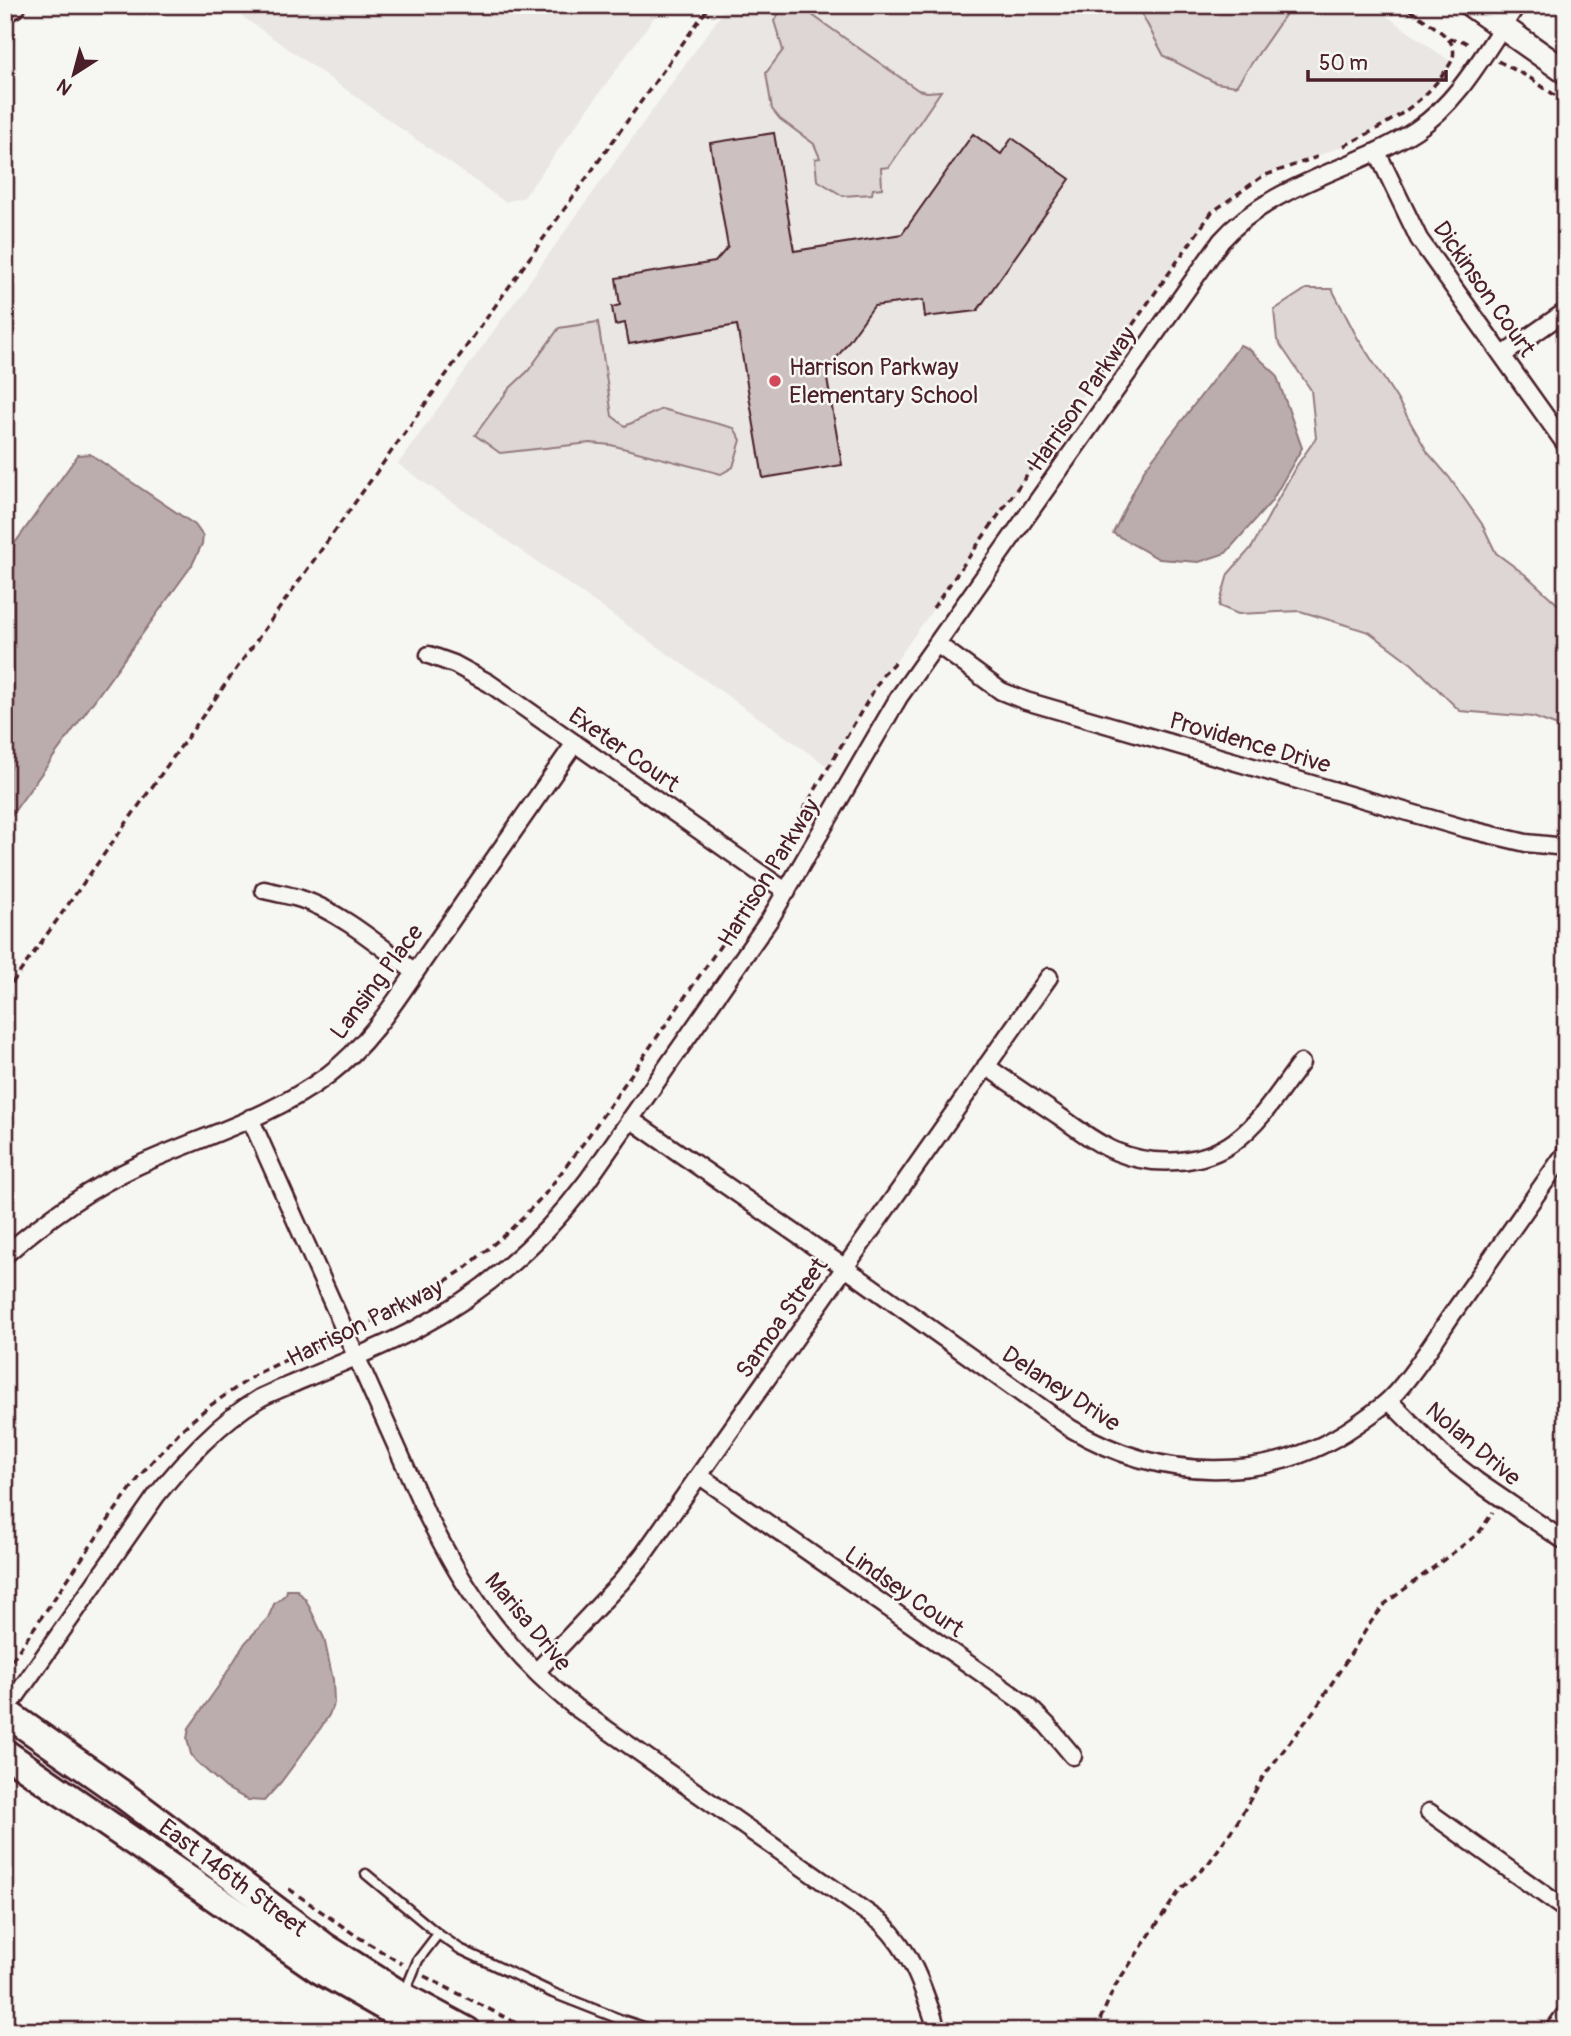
<svg xmlns="http://www.w3.org/2000/svg" width="1571" height="2036" viewBox="0 0 1571 2036" font-family="Pangolin,sans-serif">
	<style>
		.built { fill: #e9e6e3 }
		.green { fill: #ddd6d5; stroke: #947a80; stroke-width: 2 }
		.water { fill: #bbadae; stroke: #8e747a; stroke-width: 2 }
		.building { fill: #ccc1c0; stroke: #4a1f2b; stroke-width: 2 }
		.lines { fill: none; stroke-linecap: round; stroke-linejoin: round }
		.lane-casing { stroke: #4a1f2b; stroke-width: 13 }
		.street-casing { stroke: #4a1f2b; stroke-width: 21 }
		.secondary-casing { stroke: #4a1f2b; stroke-width: 28 }
		.primary-casing { stroke: #4a1f2b; stroke-width: 32 }
		.path { stroke: #4a1f2b; stroke-width: 3.5; stroke-dasharray: 7 5; stroke-linecap: butt }
		.lane { stroke: #f6f6f2; stroke-width: 8 }
		.street { stroke: #f6f6f2; stroke-width: 16 }
		.secondary { stroke: #f6f6f2; stroke-width: 23 }
		.primary { stroke: #f6f6f2; stroke-width: 26 }
		.poi-dot { fill: #d1495b; stroke: #f6f6f2; stroke-width: 2.5 }
		.labels { text-anchor: middle; dominant-baseline: central; stroke-width: 5; stroke-linejoin: round; paint-order: stroke }
		.street-label { font-size: 24px; fill: #4a1f2b; stroke: #f6f6f2 }
		.poi-label { font-size: 24px; fill: #4a1f2b; stroke: #f6f6f2; text-anchor: start }
	</style>
	<rect width="100%" height="100%" fill="#f6f6f2"/>
	<filter id="ink" filterUnits="userSpaceOnUse"><feTurbulence type="fractalNoise" baseFrequency=".0143" numOctaves="2"/><feDisplacementMap in="SourceGraphic" scale="14" xChannelSelector="R" yChannelSelector="G"/><feConvolveMatrix kernelMatrix="1 2 1 2 8 2 1 2 1" color-interpolation-filters="sRGB"/></filter>
	<g filter="url(#ink)">
		<path class="built" d="M 226,5 L 663,5 L 524,197 L 505,202 Z
			M 728,5 L 1371,5 L 1451,62 L 1442,77 L 1421,99 L 1391,121 L 1343,146 L 1263,176 L 1212,212 L 897,660 L 884,673 L 829,767 L 398,464 Z"/>
		<path class="green" d="M 784,5 L 798,5 L 918,90 L 927,92 L 941,91 L 889,167 L 881,168 L 882,188 L 873,189 L 872,194 L 843,196 L 817,180 L 815,159 L 820,158 L 814,144 L 780,119 L 772,109 L 766,73 L 783,50 L 774,21 Z
			M 1137,5 L 1292,5 L 1236,86 L 1216,83 L 1164,56 Z
			M 1306,289 L 1332,289 L 1357,337 L 1397,399 L 1428,453 L 1449,477 L 1482,524 L 1496,553 L 1527,576 L 1566,612 L 1566,729 L 1533,717 L 1460,711 L 1412,664 L 1369,632 L 1300,611 L 1238,614 L 1219,606 L 1228,574 L 1252,547 L 1295,468 L 1316,438 L 1311,390 L 1277,340 L 1274,310 Z
			M 598,322 L 612,416 L 625,426 L 662,409 L 734,428 L 741,440 L 733,467 L 721,474 L 611,445 L 590,443 L 500,453 L 475,435 L 509,389 L 528,371 L 559,328 Z"/>
		<path class="water" d="M 1240,345 L 1249,349 L 1276,374 L 1302,448 L 1271,502 L 1226,553 L 1199,562 L 1159,559 L 1113,533 L 1144,470 Z
			M 90,454 L 195,525 L 203,536 L 202,544 L 192,565 L 5,824 L 5,557 L 78,455 Z
			M 287,1590 L 297,1590 L 306,1600 L 324,1638 L 333,1680 L 334,1702 L 329,1715 L 318,1732 L 281,1782 L 264,1801 L 248,1800 L 226,1788 L 196,1761 L 191,1754 L 187,1739 L 189,1728 L 218,1687 L 245,1643 L 268,1618 L 274,1604 L 286,1594 Z"/>
		<path class="building" d="M 774,133 L 794,251 L 902,234 L 973,134 L 1001,154 L 1012,138 L 1070,179 L 977,311 L 925,317 L 923,300 L 874,306 L 826,373 L 842,465 L 763,478 L 737,325 L 629,344 L 625,323 L 615,325 L 612,307 L 620,305 L 616,278 L 715,262 L 728,247 L 710,143 Z"/>
		<g class="lines">
			<defs>
				<path id="lane" d="M 366,1874 L 438,1934 L 460,1949 L 553,1993 L 622,2020 L 656,2031
					M 405,1992 L 418,1960 L 438,1934"/>
				<path id="street" d="M 1377,152 L 1419,239 L 1566,445
					M 1503,355 L 1566,311
					M 937,644 L 1001,691 L 1026,701 L 1463,828 L 1526,843 L 1566,847
					M 429,655 L 454,664 L 489,683 L 787,892
					M 264,890 C 276,893 289,895 301,899 C 341,912 381,947 415,972
					M 986,1066 C 1011,1084 1037,1101 1062,1118 C 1079,1130 1097,1144 1117,1152 C 1153,1167 1203,1165 1235,1141 C 1262,1121 1281,1089 1301,1063
					M 250,1118 L 427,1515 C 442,1544 457,1573 476,1600 C 503,1640 537,1676 575,1707 L 882,1923 C 911,1952 921,1982 934,2020
					M 630,1119 L 844,1267 L 1070,1428 C 1159,1481 1269,1486 1356,1425 C 1367,1417 1380,1409 1390,1399 C 1414,1374 1433,1342 1453,1313 C 1490,1260 1528,1206 1566,1152
					M 5,1255 C 45,1220 88,1189 137,1166 C 200,1137 271,1118 328,1075 C 372,1042 401,992 432,948 C 480,880 527,811 575,743
					M 1389,1401 L 1442,1454 L 1478,1482 L 1566,1542
					M 700,1476 L 1027,1705 L 1047,1725 L 1073,1756
					M 536,1672 L 621,1582 L 643,1555 L 1049,977
					M 5,1712 L 156,1496 C 186,1459 219,1422 260,1398 C 274,1391 290,1385 304,1379 C 341,1363 380,1348 416,1329 C 484,1293 542,1242 588,1180 L 770,919 L 899,697 L 1221,241 C 1272,183 1353,171 1416,130 C 1461,100 1486,49 1517,5
					M 1429,1812 L 1566,1910
					M 388,2031 L 398,2015
					M 1553,2031 L 1566,2013"/>
				<path id="secondary" d="M 1471,5 L 1566,72
					M 5,10 L 14,5"/>
				<g id="primary">
					<path id="s1" d="M 5,1712 L 118,1791 L 325,1947 L 404,1997 L 467,2031"/>
					<path d="M 5,1753 L 320,1970 L 427,2031"/>
				</g>
			</defs>
			<use href="#lane" class="lane-casing"/>
			<use href="#street" class="street-casing"/>
			<use href="#secondary" class="secondary-casing"/>
			<use href="#primary" class="primary-casing"/>
			<path class="path" d="M 1449,39 L 1463,41 L 1470,45
				M 1498,61 L 1530,78 L 1566,103
				M 1344,146 C 1383,126 1421,107 1446,70 C 1452,62 1456,54 1452,45 C 1447,32 1414,14 1402,5
				M 1098,374 L 1212,212 L 1263,176 L 1317,157
				M 933,608 L 1074,408
				M 770,860 L 778,853 L 884,673 L 897,660
				M 5,993 L 710,5
				M 360,1326 L 402,1308 L 463,1270 L 510,1230 L 545,1194 L 585,1141 L 759,890
				M 5,1670 L 121,1502 L 147,1467 L 181,1430 L 208,1407 L 258,1373 L 331,1339
				M 289,1889 L 355,1935 L 402,1964
				M 424,1976 L 532,2031
				M 948,2022 L 997,2031
				M 1095,2031 L 1115,1986 L 1180,1890 L 1208,1864 L 1238,1821 L 1263,1777 L 1316,1708 L 1371,1622 L 1386,1603 L 1478,1534 L 1493,1512"/>
			<use href="#lane" class="lane"/>
			<use href="#street" class="street"/>
			<use href="#secondary" class="secondary"/>
			<use href="#primary" class="primary"/>
		</g>
	</g>
	<circle class="poi-dot" cx="775" cy="381" r="7"/>
	<g class="labels">
		<g class="street-label">
			<text transform="translate(1484 289) rotate(55)">Dickinson Court</text>
			<text transform="translate(1082 399) rotate(-55)">Harrison Parkway</text>
			<text transform="translate(1250 743) rotate(16)">Providence Drive</text>
			<text transform="translate(624 750) rotate(35)">Exeter Court</text>
			<text transform="translate(769 873) rotate(-58)">Harrison Parkway</text>
			<text transform="translate(377 982) rotate(-53)">Lansing Place</text>
			<text transform="translate(782 1318) rotate(-55)">Samoa Street</text>
			<text transform="translate(365 1323) rotate(-26)">Harrison Parkway</text>
			<text transform="translate(1061 1389) rotate(33)">Delaney Drive</text>
			<text transform="translate(1473 1444) rotate(40)">Nolan Drive</text>
			<text transform="translate(904 1592) rotate(35)">Lindsey Court</text>
			<text transform="translate(528 1622) rotate(50)">Marisa Drive</text>
			<text stroke="none"><textPath href="#s1" startOffset="282">East 146th Street</textPath></text>
		</g>
		<g class="poi-label">
			<text x="789" y="367">Harrison Parkway<tspan x="789" dy="28">Elementary School</tspan></text>
		</g>
	</g>
	<rect width="1571" height="2036" fill="none" stroke="#f6f6f2" stroke-width="28"/>
	<rect x="14" y="14" width="1543" height="2008" fill="none" stroke="#4a1f2b" stroke-width="2.5" filter="url(#ink)"/>
	<g transform="translate(74 74) rotate(216)" stroke="#f6f6f2" stroke-width="5" paint-order="stroke">
	<path d="M0-5L12 26L0 18L-12 26Z" fill="#4a1f2b"/>
	<text y="-10" font-size="19" font-weight="bold" text-anchor="middle" fill="#4a1f2b">N</text>
	</g>
	<path d="M1308 70v10h138v-10" fill="none" stroke="#4a1f2b" stroke-width="3.5"/>
	<text x="1319" y="70" font-size="21" fill="#4a1f2b" stroke="#f6f6f2" stroke-width="5" paint-order="stroke">50 m</text>
</svg>
